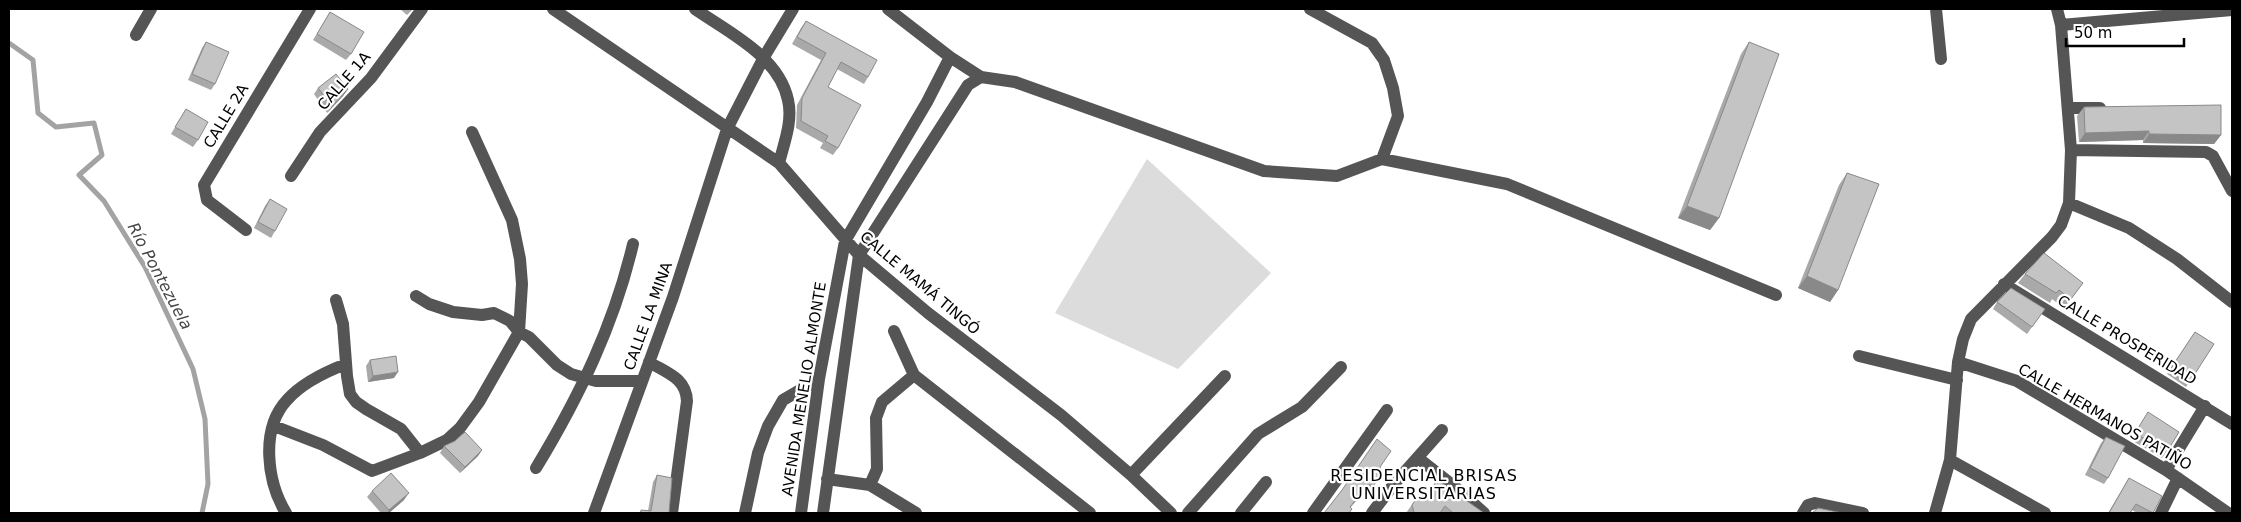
<svg xmlns="http://www.w3.org/2000/svg" width="2241" height="522" viewBox="0 0 2241 522" font-family="'DejaVu Sans',sans-serif">
	<style>
		.green { fill: #dcdcdc }
		.lines { fill: none; stroke-linecap: round; stroke-linejoin: round }
		.stream { stroke: #a3a3a3; stroke-width: 5 }
		.minor { stroke: #555; stroke-width: 12 }
		.wall { fill: #a9a9a9 }
		.shaded-wall { fill: #898989 }
		.building { fill: #c4c4c4; stroke: #898989 }
		.labels { text-anchor: middle; dominant-baseline: central; stroke-width: 4.5; stroke-linejoin: round; paint-order: stroke }
		.street-label { font-size: 15px; fill: #000; stroke: #fff }
		.water-label { font-size: 16px; font-style: italic; fill: #444; stroke: #fff }
		.neighbourhood-label { font-size: 16px; letter-spacing: 1px; fill: #000; stroke: #fff }
	</style>
	<rect width="100%" height="100%" fill="#fff"/>
	<path class="green" d="M 1147,159 L 1271,273 L 1178,369 L 1055,313 Z"/>
	<g class="lines">
		<path class="stream" d="M 9,43 L 33,60 L 38,113 L 56,127 L 94,123 L 102,155 L 79,175 L 104,201 L 145,267 L 193,369 L 205,419 L 208,484 L 202,513"/>
		<path class="minor" d="M 553,9 L 779,163 L 859,255 L 928,313 L 1061,415 L 1131,475 L 1171,513
			M 695,9 C 728,32 779,56 788,100 C 793,121 784,143 779,163
			M 1310,9 L 1372,43 L 1384,60 L 1393,88 L 1398,116 L 1382,159
			M 1936,9 L 1941,59
			M 2061,25 L 2232,10
			M 136,35 L 151,9
			M 950,57 L 981,77
			M 2068,108 L 2100,108
			M 2071,150 L 2206,152 L 2213,156 L 2232,191
			M 291,176 L 320,132 L 371,78 L 422,9
			M 2069,203 L 2129,228 L 2177,259 L 2232,302
			M 246,230 L 207,200 L 204,185 L 310,9
			M 2004,284 L 2232,424
			M 416,296 L 429,304 L 453,312 L 482,315 L 494,313 L 510,321 L 519,332 L 529,337 L 557,365 L 571,374 L 596,381 L 642,381
			M 336,300 L 343,324 L 347,376 L 350,394 L 356,402 L 366,409 L 401,429 L 420,453
			M 894,331 L 914,375 L 1090,513
			M 1859,356 L 1957,380
			M 649,362 C 667,373 686,378 687,401 L 672,513
			M 1958,362 L 2017,381 L 2166,470 L 2228,513
			M 274,426 L 323,445 L 372,471 L 420,453 L 447,440 L 460,428 L 479,402 L 519,332 L 522,284 L 520,259 L 512,220 L 472,132
			M 1418,458 L 1455,487 L 1484,513
			M 1950,460 L 2045,513
			M 536,468 C 579,397 614,325 633,244
			M 2166,470 L 2205,406
			M 1131,475 L 1225,376
			M 827,479 L 870,485 L 916,513
			M 870,485 L 877,469 L 876,418 L 882,402 L 914,375
			M 286,513 C 267,482 260,429 287,400 C 302,383 325,372 346,364
			M 594,513 L 673,297 L 727,129 L 764,57 L 793,9
			M 745,513 L 758,453 L 768,426 L 783,400 L 819,379
			M 801,513 L 819,379 L 845,241 L 927,102 L 950,57 L 888,9
			M 823,513 L 859,255 L 968,85 L 981,77 L 1015,82 L 1264,171 L 1337,176 L 1382,159 L 1507,184 L 1776,295
			M 1188,513 L 1258,434 L 1302,407 L 1341,367
			M 1241,513 L 1266,482
			M 1313,513 L 1387,410
			M 1372,513 L 1394,484 L 1442,430
			M 1803,513 L 1808,505 L 1815,503 L 1863,513
			M 1935,513 L 1950,460 L 1958,362 L 1963,339 L 1971,319 L 2052,237 L 2061,225 L 2069,203 L 2071,150 L 2061,25 L 2057,9
			M 2161,513 L 2178,478"/>
	</g>
	<path class="wall" d="M 400,9 L 413,9 L 407,15 Z
		M 330,12 L 351,54 L 346,60 L 313,40 Z
		M 806,21 L 868,77 L 864,84 L 837,69 L 828,87 L 838,148 L 833,155 L 820,148 L 823,143 L 796,128 L 797,105 L 821,60 L 792,44 L 801,28 Z
		M 206,42 L 215,84 L 211,90 L 188,80 L 202,48 Z
		M 1749,42 L 1719,218 L 1710,230 L 1678,218 L 1741,54 Z
		M 318,88 L 348,89 L 343,96 L 327,113 L 314,94 Z
		M 2084,107 L 2221,135 L 2214,144 L 2143,143 L 2143,140 L 2079,142 L 2077,116 Z
		M 186,109 L 198,140 L 193,147 L 171,134 Z
		M 1847,173 L 1838,290 L 1830,302 L 1798,288 L 1839,185 Z
		M 270,199 L 275,231 L 271,238 L 254,228 L 265,206 Z
		M 2025,274 L 2083,283 L 2064,308 L 2052,299 L 2050,303 L 2018,283 Z
		M 1997,302 L 2045,309 L 2027,334 L 1993,309 Z
		M 2195,332 L 2214,344 L 2186,387 L 2167,374 Z
		M 370,360 L 394,378 L 368,382 L 366,366 Z
		M 2148,412 L 2167,452 L 2162,458 L 2131,440 Z
		M 2106,437 L 2108,478 L 2104,484 L 2085,475 L 2101,443 Z
		M 444,446 L 482,450 L 478,456 L 460,473 L 440,453 Z
		M 657,475 L 669,513 L 639,513 L 641,510 L 648,511 L 653,482 Z
		M 2129,478 L 2153,513 L 2137,513 L 2132,510 L 2130,513 L 2108,513 Z
		M 1437,480 L 1484,513 L 1493,513 L 1406,513 L 1421,492 L 1427,494 Z
		M 372,491 L 404,500 L 389,513 L 381,513 L 367,497 Z"/>
	<path class="shaded-wall" d="M 348,89 L 343,96 L 327,113 L 332,106 Z
		M 2149,131 L 2143,140 L 2079,142 L 2085,133 Z
		M 2149,134 L 2221,135 L 2214,144 L 2143,143 Z
		M 1687,206 L 1719,218 L 1710,230 L 1678,218 Z
		M 1807,276 L 1838,290 L 1830,302 L 1798,288 Z
		M 398,372 L 394,378 L 368,382 L 373,376 Z
		M 482,450 L 478,456 L 460,473 L 465,467 Z
		M 1382,473 L 1367,494 L 1361,495 L 1346,513 L 1367,485 Z
		M 409,493 L 404,500 L 389,513 L 387,513 L 389,510 Z"/>
	<path class="building" d="M 330,12 L 364,32 L 351,54 L 317,34 Z
		M 806,21 L 877,60 L 868,77 L 841,62 L 828,87 L 861,105 L 838,148 L 825,141 L 828,136 L 801,121 L 802,98 L 826,53 L 797,37 Z
		M 206,42 L 229,52 L 215,84 L 192,74 Z
		M 1749,42 L 1779,54 L 1719,218 L 1687,206 Z
		M 336,74 L 348,89 L 332,106 L 318,88 Z
		M 2221,105 L 2221,135 L 2149,134 L 2149,131 L 2085,133 L 2084,107 Z
		M 186,109 L 208,122 L 198,140 L 175,127 Z
		M 1847,173 L 1879,184 L 1838,290 L 1807,276 Z
		M 270,199 L 287,209 L 275,231 L 258,222 Z
		M 2044,253 L 2083,283 L 2071,299 L 2059,290 L 2056,293 L 2025,274 Z
		M 2011,288 L 2045,309 L 2032,327 L 1997,302 Z
		M 2195,332 L 2214,344 L 2191,380 L 2171,368 Z
		M 396,356 L 398,372 L 373,376 L 370,360 Z
		M 2148,412 L 2179,432 L 2167,452 L 2135,433 Z
		M 465,432 L 482,450 L 465,467 L 444,446 L 455,441 Z
		M 2106,437 L 2125,446 L 2108,478 L 2090,468 Z
		M 1377,439 L 1391,451 L 1380,467 L 1382,473 L 1374,485 L 1367,485 L 1350,507 L 1352,509 L 1349,513 L 1324,513 L 1342,490 Z
		M 391,473 L 409,493 L 389,510 L 372,491 Z
		M 657,475 L 672,478 L 669,513 L 641,513 L 641,510 L 651,511 Z
		M 2129,478 L 2162,496 L 2153,513 L 2136,504 L 2130,513 L 2109,513 Z
		M 1437,480 L 1484,513 L 1493,513 L 1453,513 L 1445,506 L 1440,513 L 1413,513 L 1414,512 L 1412,505 L 1421,492 L 1428,495 Z
		M 1818,508 L 1842,513 L 1812,513 Z"/>
	<g class="labels">
		<g class="street-label">
			<text transform="translate(344 81) rotate(-49)">CALLE 1A</text>
			<text transform="translate(226 116) rotate(-59)">CALLE 2A</text>
			<text transform="translate(920 283) rotate(40)">CALLE MAMÁ TINGÓ</text>
			<text transform="translate(648 316) rotate(-70)">CALLE LA MINA</text>
			<text transform="translate(2127 340) rotate(31)">CALLE PROSPERIDAD</text>
			<text transform="translate(804 389) rotate(-81)">AVENIDA MENELIO ALMONTE</text>
			<text transform="translate(2105 417) rotate(30)">CALLE HERMANOS PATIÑO</text>
		</g>
		<g class="water-label">
			<text transform="translate(160 276) rotate(62)">Río Pontezuela</text>
		</g>
		<g class="neighbourhood-label">
			<text x="1424" y="475">RESIDENCIAL BRISAS<tspan x="1424" dy="18">UNIVERSITARIAS</tspan></text>
		</g>
	</g>
	<rect width="2241" height="522" fill="none" stroke="#000000" stroke-width="20"/>
	<path d="M2066 38v8h118v-8" fill="none" stroke="#000000" stroke-width="2.5"/>
	<text x="2074" y="38" font-size="15" fill="#000000" stroke="#ffffff" stroke-width="4" paint-order="stroke">50 m</text>
</svg>
